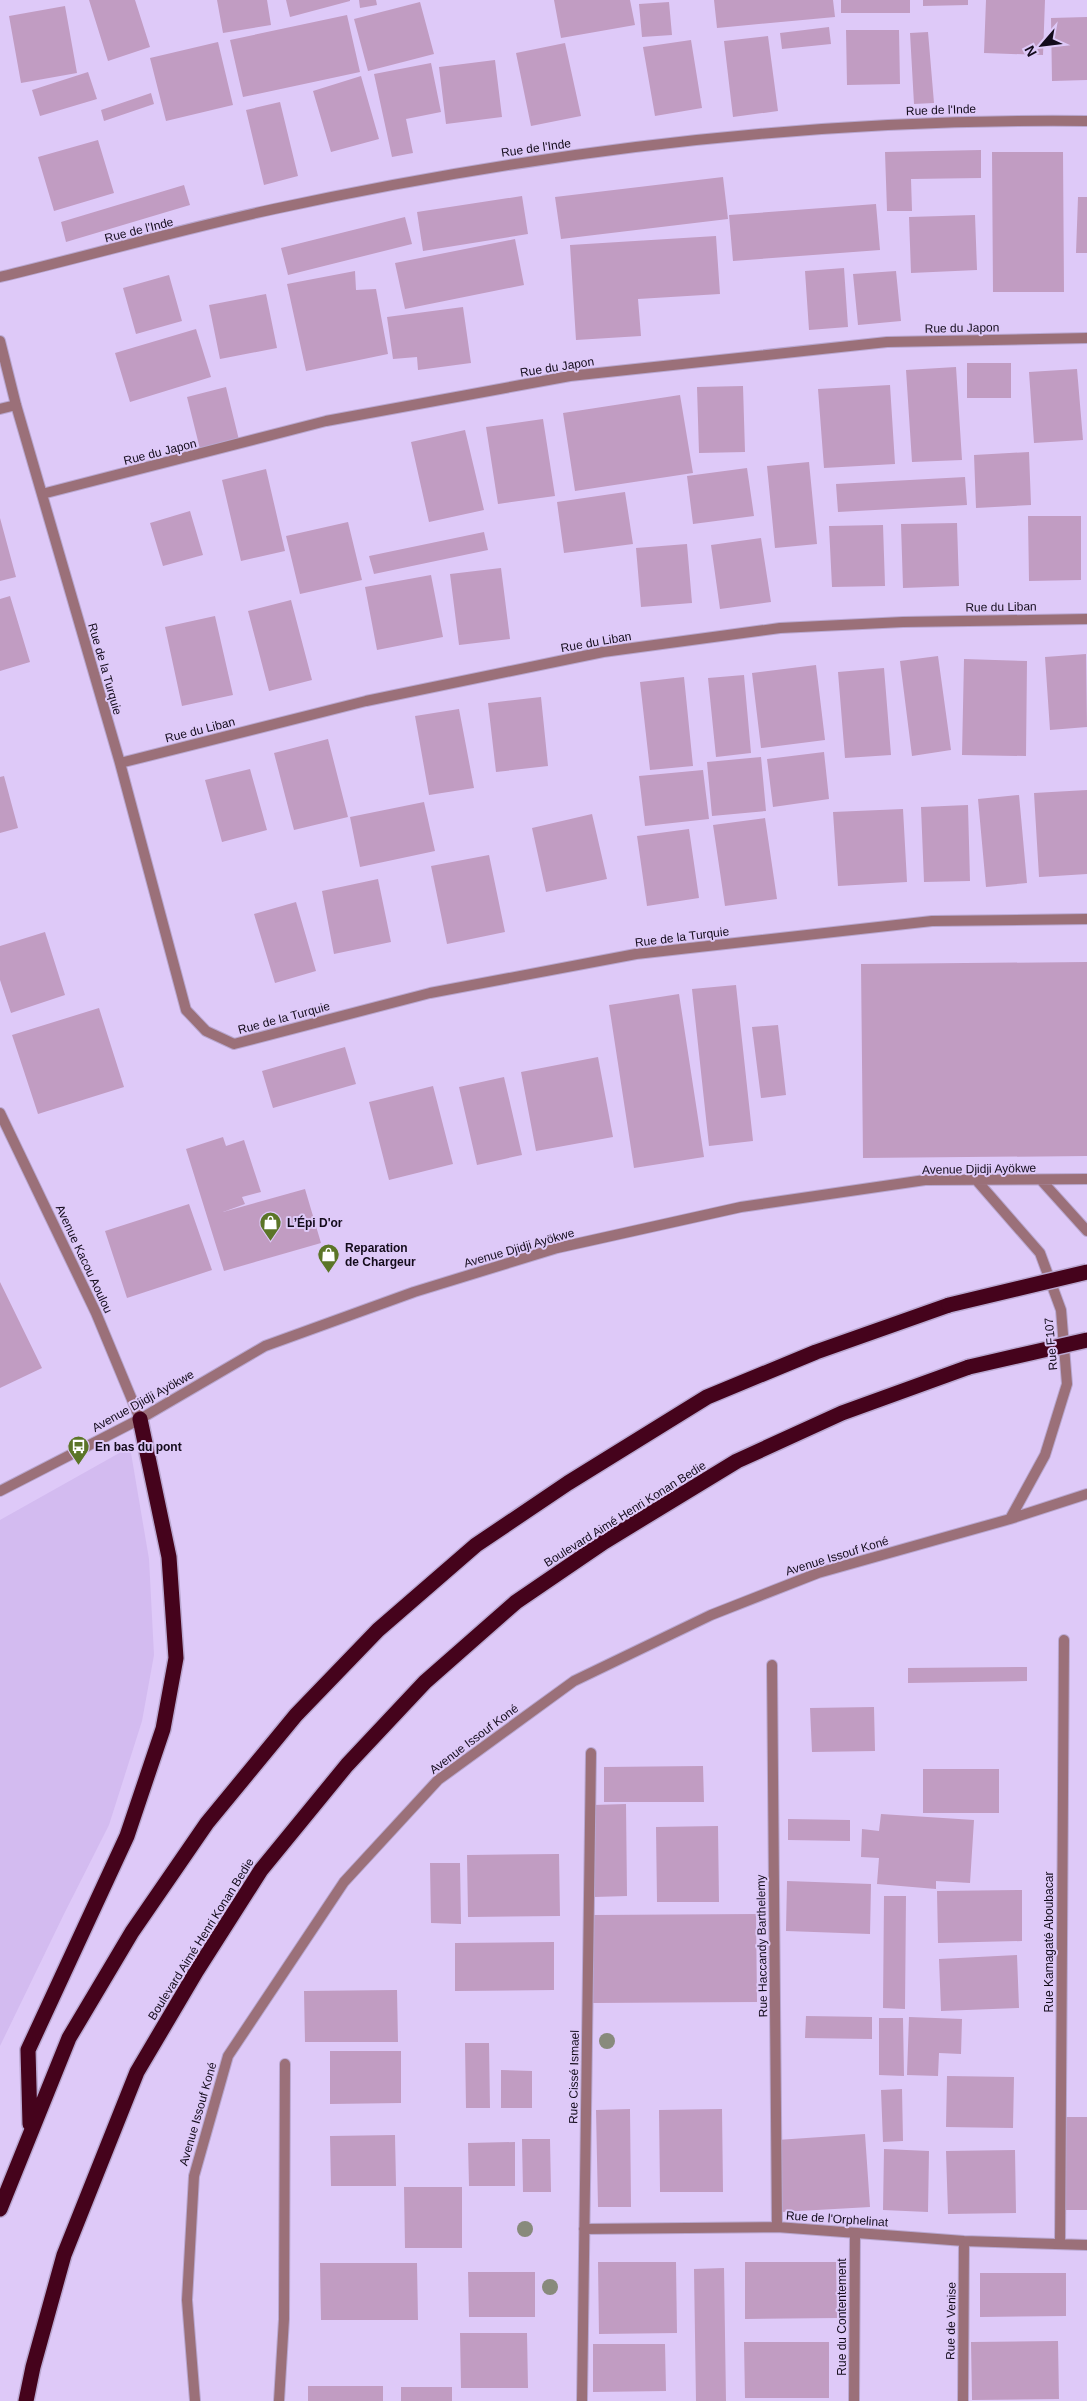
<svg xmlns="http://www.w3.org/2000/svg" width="1087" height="2401" viewBox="0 0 1087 2401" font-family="Arial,sans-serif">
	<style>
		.built { fill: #d3bbf0 }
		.building { fill: #c19cc2 }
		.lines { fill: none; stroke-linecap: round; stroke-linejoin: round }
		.minor-casing { stroke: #b9a7d0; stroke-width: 12 }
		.tertiary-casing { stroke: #b9a7d0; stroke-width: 12 }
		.motorway-casing { stroke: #b9a7d0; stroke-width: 18 }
		.minor { stroke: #9b7079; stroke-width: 10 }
		.tertiary { stroke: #9b7079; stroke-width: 10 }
		.motorway { stroke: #45031c; stroke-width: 15 }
		.motorway-bridge-casing { stroke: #b9a7d0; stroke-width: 18; stroke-linecap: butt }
		.motorway-bridge { stroke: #45031c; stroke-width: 15 }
		.tree { fill: #888a7c }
		.labels { text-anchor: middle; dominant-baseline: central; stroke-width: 4; stroke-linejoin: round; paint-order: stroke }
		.street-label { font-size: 12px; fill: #130b1b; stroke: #dec9f8 }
		.poi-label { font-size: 12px; font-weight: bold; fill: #130b1b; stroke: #dec9f8; text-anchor: start }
	</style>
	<rect width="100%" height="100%" fill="#dec9f8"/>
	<path class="built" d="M 130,1447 L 149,1559 L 154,1655 L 142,1721 L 109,1825 L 64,1914 L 0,2046 L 0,1520 Z"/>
	<path class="building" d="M 89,0 L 135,0 L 150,47 L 108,61 Z
		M 217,0 L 267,0 L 271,25 L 223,33 Z
		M 286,0 L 350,0 L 350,1 L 290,17 Z
		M 359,0 L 376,0 L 377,5 L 360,8 Z
		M 554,0 L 630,0 L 635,25 L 561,38 Z
		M 714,0 L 833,0 L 835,17 L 717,28 Z
		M 841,0 L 910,0 L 910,13 L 841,13 Z
		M 923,0 L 968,0 L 968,5 L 923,6 Z
		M 986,0 L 1045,0 L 1043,55 L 984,53 Z
		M 420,2 L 434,54 L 368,71 L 354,19 Z
		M 669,2 L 672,35 L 642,37 L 639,4 Z
		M 65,6 L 77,73 L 21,83 L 9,16 Z
		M 347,15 L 360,72 L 243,97 L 230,40 Z
		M 1087,17 L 1087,80 L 1052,81 L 1051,18 Z
		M 829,27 L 831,44 L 782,49 L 780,33 Z
		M 846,30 L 899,30 L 900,84 L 847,85 Z
		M 928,32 L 934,103 L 914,104 L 910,33 Z
		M 768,36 L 778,111 L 733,117 L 724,41 Z
		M 691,40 L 702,108 L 655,116 L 643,47 Z
		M 218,42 L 233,105 L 166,121 L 150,58 Z
		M 565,43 L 581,116 L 531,126 L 516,53 Z
		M 495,60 L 502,117 L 446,124 L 439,67 Z
		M 431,63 L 441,112 L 406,119 L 413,153 L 392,157 L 374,74 Z
		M 88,72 L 97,99 L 40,116 L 32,90 Z
		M 361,76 L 379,139 L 331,152 L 313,91 Z
		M 151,93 L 154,104 L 104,121 L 101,110 Z
		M 280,102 L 298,176 L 264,185 L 246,110 Z
		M 98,140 L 114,193 L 54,211 L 38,157 Z
		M 981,150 L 981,178 L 911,179 L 912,211 L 887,211 L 885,152 Z
		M 992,152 L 1063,152 L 1064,292 L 993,292 Z
		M 723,177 L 728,219 L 561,239 L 555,197 Z
		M 184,185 L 190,205 L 66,242 L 61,222 Z
		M 522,196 L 528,234 L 423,251 L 417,212 Z
		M 1078,197 L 1087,197 L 1087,253 L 1076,253 Z
		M 876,204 L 880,250 L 733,261 L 729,215 Z
		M 975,215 L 977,270 L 911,273 L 909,217 Z
		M 405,217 L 412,244 L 288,275 L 281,248 Z
		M 716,236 L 720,294 L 638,299 L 641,336 L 576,340 L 570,245 Z
		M 515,239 L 524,285 L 405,309 L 395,263 Z
		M 844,268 L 848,327 L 809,330 L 805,271 Z
		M 355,271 L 356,290 L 376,289 L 388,354 L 306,371 L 287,284 Z
		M 896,271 L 901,321 L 858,325 L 853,274 Z
		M 169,275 L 182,321 L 136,334 L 123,288 Z
		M 266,294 L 277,348 L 220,359 L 209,305 Z
		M 463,307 L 471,363 L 418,370 L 417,357 L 393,359 L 387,317 Z
		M 196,329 L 211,377 L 130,402 L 115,353 Z
		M 967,363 L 1011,363 L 1011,398 L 967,398 Z
		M 956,367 L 962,460 L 912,462 L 906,370 Z
		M 1077,369 L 1083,440 L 1034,443 L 1029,372 Z
		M 890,385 L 895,464 L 824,468 L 818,389 Z
		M 743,386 L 745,452 L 699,453 L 697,387 Z
		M 226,387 L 239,440 L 200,449 L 187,397 Z
		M 680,395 L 693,473 L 575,491 L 563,413 Z
		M 543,419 L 555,496 L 498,504 L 486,427 Z
		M 465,430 L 484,510 L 429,522 L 411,442 Z
		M 1029,452 L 1031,505 L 976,508 L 974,455 Z
		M 809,462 L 817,544 L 775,548 L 767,466 Z
		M 747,468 L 754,516 L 693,524 L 687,476 Z
		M 266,469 L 285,551 L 241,561 L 222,480 Z
		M 965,477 L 967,505 L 838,512 L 836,484 Z
		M 625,492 L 633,544 L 564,553 L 557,502 Z
		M 190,511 L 203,555 L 163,566 L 150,523 Z
		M 1028,516 L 1081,516 L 1081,580 L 1029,581 Z
		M 0,518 L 16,577 L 0,581 Z
		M 348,522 L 362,580 L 300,594 L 286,536 Z
		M 957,523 L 959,586 L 903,588 L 901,524 Z
		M 883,525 L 885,586 L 832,587 L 829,526 Z
		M 484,532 L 488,550 L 374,574 L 369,556 Z
		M 761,538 L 771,602 L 720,609 L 711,545 Z
		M 687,544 L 692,603 L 641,607 L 636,548 Z
		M 501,568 L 510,639 L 459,645 L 450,574 Z
		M 431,575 L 443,637 L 377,650 L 365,587 Z
		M 10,596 L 30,662 L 0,671 L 0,599 Z
		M 291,600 L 312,680 L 269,691 L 248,611 Z
		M 215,616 L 233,695 L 182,706 L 165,627 Z
		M 1086,654 L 1087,727 L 1050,730 L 1045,657 Z
		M 938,656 L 951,750 L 912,756 L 900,661 Z
		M 964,659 L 1027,661 L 1026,756 L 962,755 Z
		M 816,665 L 825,740 L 761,748 L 752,673 Z
		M 884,668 L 891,755 L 845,758 L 838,672 Z
		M 744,675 L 751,753 L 716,757 L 708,678 Z
		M 684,677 L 693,766 L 650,770 L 640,682 Z
		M 541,697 L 548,766 L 496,772 L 488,703 Z
		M 459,709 L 474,788 L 429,795 L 415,716 Z
		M 328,739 L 348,817 L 294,830 L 274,753 Z
		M 824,752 L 829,799 L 773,807 L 767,759 Z
		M 761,757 L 766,811 L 712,816 L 707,762 Z
		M 250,769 L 267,830 L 222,842 L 205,780 Z
		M 703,770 L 709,819 L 645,826 L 639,776 Z
		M 4,776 L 18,828 L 0,833 L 0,777 Z
		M 1087,790 L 1087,874 L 1039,877 L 1034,793 Z
		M 1019,795 L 1027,883 L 986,887 L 978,799 Z
		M 424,802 L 435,851 L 360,867 L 350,817 Z
		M 968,805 L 970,881 L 924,882 L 921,807 Z
		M 903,809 L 907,882 L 838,886 L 833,812 Z
		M 592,814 L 607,879 L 546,892 L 532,828 Z
		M 765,818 L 777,899 L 725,906 L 713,825 Z
		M 689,829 L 699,898 L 647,906 L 637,836 Z
		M 489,855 L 505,932 L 447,944 L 431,866 Z
		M 378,879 L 391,942 L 334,954 L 322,891 Z
		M 296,902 L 316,971 L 275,983 L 254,914 Z
		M 45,932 L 65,995 L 11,1013 L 0,980 L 0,946 Z
		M 1087,962 L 1087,1156 L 863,1158 L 861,964 Z
		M 736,985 L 753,1141 L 709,1146 L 692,989 Z
		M 679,994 L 704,1157 L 634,1168 L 609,1005 Z
		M 99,1008 L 124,1087 L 38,1114 L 12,1035 Z
		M 778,1025 L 786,1095 L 761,1098 L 752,1027 Z
		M 345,1047 L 356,1084 L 273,1108 L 262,1071 Z
		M 598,1057 L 613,1137 L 536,1151 L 521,1072 Z
		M 504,1077 L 522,1155 L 477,1165 L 459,1087 Z
		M 433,1086 L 453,1164 L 389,1180 L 369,1102 Z
		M 223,1137 L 226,1146 L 244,1140 L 261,1192 L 242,1197 L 245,1204 L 223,1212 L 305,1189 L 321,1243 L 224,1271 L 186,1149 Z
		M 189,1204 L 212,1270 L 127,1298 L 105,1231 Z
		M 0,1282 L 42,1368 L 0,1388 Z
		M 1027,1667 L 1027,1681 L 908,1683 L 908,1668 Z
		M 874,1707 L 875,1751 L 812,1752 L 810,1708 Z
		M 703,1766 L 704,1802 L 604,1802 L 604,1767 Z
		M 923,1769 L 999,1769 L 999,1813 L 923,1813 Z
		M 626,1804 L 627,1896 L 594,1897 L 593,1805 Z
		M 881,1814 L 974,1820 L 970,1883 L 936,1881 L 936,1889 L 877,1884 L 879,1858 L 861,1857 L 862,1829 L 879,1831 Z
		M 788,1819 L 850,1820 L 850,1841 L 788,1840 Z
		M 718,1826 L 719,1902 L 657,1902 L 656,1827 Z
		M 559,1854 L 560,1916 L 468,1917 L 467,1855 Z
		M 430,1863 L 460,1863 L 461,1924 L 431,1923 Z
		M 787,1881 L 871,1884 L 870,1934 L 786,1931 Z
		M 1022,1890 L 1022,1941 L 938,1943 L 937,1891 Z
		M 884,1896 L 906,1896 L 905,2009 L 883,2008 Z
		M 756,1914 L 757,2002 L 593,2003 L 593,1915 Z
		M 554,1942 L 554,1990 L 455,1991 L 455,1943 Z
		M 1017,1955 L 1019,2008 L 941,2011 L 939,1959 Z
		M 397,1990 L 398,2042 L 305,2042 L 304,1991 Z
		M 806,2016 L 872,2017 L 872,2039 L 805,2038 Z
		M 909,2017 L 962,2019 L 961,2054 L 939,2053 L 938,2076 L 907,2075 Z
		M 879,2018 L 903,2018 L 904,2076 L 879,2075 Z
		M 465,2043 L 489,2043 L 490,2108 L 466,2108 Z
		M 330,2051 L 401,2051 L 401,2103 L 330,2104 Z
		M 501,2070 L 532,2071 L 532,2108 L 501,2108 Z
		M 947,2076 L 1014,2077 L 1013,2128 L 946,2127 Z
		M 902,2089 L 903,2141 L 883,2142 L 881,2090 Z
		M 630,2109 L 631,2207 L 598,2207 L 596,2110 Z
		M 722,2109 L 723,2192 L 660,2192 L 659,2110 Z
		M 1063,2117 L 1087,2117 L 1087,2210 L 1063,2210 Z
		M 865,2134 L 870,2207 L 781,2212 L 777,2140 Z
		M 395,2135 L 396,2186 L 331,2186 L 330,2136 Z
		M 522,2139 L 550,2139 L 551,2192 L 523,2192 Z
		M 515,2142 L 515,2186 L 469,2186 L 468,2143 Z
		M 884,2149 L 929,2151 L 928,2212 L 883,2210 Z
		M 1015,2150 L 1016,2213 L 948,2214 L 946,2151 Z
		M 404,2187 L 462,2187 L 462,2248 L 405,2248 Z
		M 598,2262 L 676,2262 L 677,2333 L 599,2334 Z
		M 745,2262 L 836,2262 L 837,2318 L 745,2319 Z
		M 320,2263 L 417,2263 L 418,2320 L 321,2320 Z
		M 724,2268 L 726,2401 L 696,2401 L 694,2269 Z
		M 468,2272 L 535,2272 L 535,2317 L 469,2317 Z
		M 980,2273 L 1066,2273 L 1066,2316 L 980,2317 Z
		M 460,2333 L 527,2333 L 528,2388 L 461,2388 Z
		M 1058,2341 L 1059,2399 L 972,2400 L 971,2342 Z
		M 744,2342 L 829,2342 L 829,2398 L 745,2398 Z
		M 593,2344 L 665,2344 L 666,2391 L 593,2392 Z
		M 308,2386 L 383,2386 L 383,2401 L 308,2401 Z
		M 401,2387 L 452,2387 L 452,2401 L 401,2401 Z"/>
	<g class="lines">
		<defs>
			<path id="minor" d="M 0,277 C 91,255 182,229 274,209 C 541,151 814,118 1087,121
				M 0,341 L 16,405 L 120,763 L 186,1010 L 206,1031 L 234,1044 L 430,993 L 636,954 L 932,921 L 1087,919
				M 0,409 L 16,405
				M 42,494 L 326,421 L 570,376 L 887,342 L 1087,338
				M 120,763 L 366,701 L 603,652 L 780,628 L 903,622 L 1087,619
				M 0,1113 L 96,1313 L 140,1419
				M 772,1665 L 777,2227
				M 584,2229 L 777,2227 L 964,2241 L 1087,2245
				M 1060,2244 L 1064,1640
				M 279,2401 L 284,2319 L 285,2064
				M 582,2401 L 591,1753
				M 854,2401 L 855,2233
				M 963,2401 L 964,2241"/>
			<path id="tertiary" d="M 1041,1180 L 1087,1231
				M 978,1182 L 1040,1253 L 1061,1310 L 1067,1384 L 1045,1455 L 1010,1519
				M 0,1491 L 140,1419 L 265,1346 L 414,1292 L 557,1248 L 741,1207 L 925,1180 L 1087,1179
				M 195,2401 L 187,2300 L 194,2176 L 228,2056 L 344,1882 L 438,1780 L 574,1681 L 711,1615 L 818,1573 L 1010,1519 L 1087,1494"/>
			<path id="motorway" d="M 30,2124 L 28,2050 L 127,1836 L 163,1729 L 176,1658 L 169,1557 L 140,1419
				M 0,2209 L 69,2038 L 132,1932 L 207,1823 L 296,1715 L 378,1630 L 476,1545 L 568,1483 L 707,1397 L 816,1352 L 949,1305
				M 26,2401 L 33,2367 L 64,2255 L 137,2072 L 196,1972 L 261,1870 L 347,1765 L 425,1682 L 516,1602 L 604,1542 L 737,1461 L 842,1413 L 969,1367"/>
		</defs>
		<use href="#minor" class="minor-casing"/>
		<use href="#tertiary" class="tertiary-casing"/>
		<use href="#motorway" class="motorway-casing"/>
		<use href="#minor" class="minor"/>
		<use href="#tertiary" class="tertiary"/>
		<use href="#motorway" class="motorway"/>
		<defs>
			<path id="motorway-bridge" d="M 949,1305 L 1087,1272
				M 969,1367 L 1087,1340"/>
		</defs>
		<use href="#motorway-bridge" class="motorway-bridge-casing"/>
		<use href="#motorway-bridge" class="motorway-bridge"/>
	</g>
	<g class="tree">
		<circle cx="607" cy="2041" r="8"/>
		<circle cx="525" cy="2229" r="8"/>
		<circle cx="550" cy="2287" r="8"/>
	</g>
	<defs>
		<symbol id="shop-pin" viewBox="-11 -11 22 30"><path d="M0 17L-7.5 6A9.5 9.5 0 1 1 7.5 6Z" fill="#5b7527" stroke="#dec9f8"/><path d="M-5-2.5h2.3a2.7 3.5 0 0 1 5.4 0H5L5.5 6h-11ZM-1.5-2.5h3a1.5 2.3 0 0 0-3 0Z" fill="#fff"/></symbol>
		<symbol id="bus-pin" viewBox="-11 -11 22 30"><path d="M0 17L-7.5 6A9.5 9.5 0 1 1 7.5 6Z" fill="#5b7527" stroke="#dec9f8"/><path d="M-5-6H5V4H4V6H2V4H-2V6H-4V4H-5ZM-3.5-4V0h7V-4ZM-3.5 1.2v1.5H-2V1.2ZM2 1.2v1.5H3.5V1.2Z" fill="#fff"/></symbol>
	</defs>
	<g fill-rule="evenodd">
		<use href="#shop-pin" x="258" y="1210" width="25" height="34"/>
		<use href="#shop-pin" x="316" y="1242" width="25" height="34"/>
		<use href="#bus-pin" x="66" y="1434" width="25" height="34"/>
	</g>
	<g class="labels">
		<g class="street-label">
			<text transform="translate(941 110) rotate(-2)">Rue de l'Inde</text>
			<text transform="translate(536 148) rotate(-8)">Rue de l'Inde</text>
			<text transform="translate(139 230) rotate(-14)">Rue de l'Inde</text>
			<text transform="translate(962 328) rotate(-1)">Rue du Japon</text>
			<text transform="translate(557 367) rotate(-9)">Rue du Japon</text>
			<text transform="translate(160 452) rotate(-14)">Rue du Japon</text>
			<text transform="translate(1001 607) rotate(-1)">Rue du Liban</text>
			<text transform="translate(596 642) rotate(-10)">Rue du Liban</text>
			<text transform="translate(105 669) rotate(74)">Rue de la Turquie</text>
			<text transform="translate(200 730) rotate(-14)">Rue du Liban</text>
			<text transform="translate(682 937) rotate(-7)">Rue de la Turquie</text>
			<text transform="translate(284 1018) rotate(-15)">Rue de la Turquie</text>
			<text transform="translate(979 1169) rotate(-1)">Avenue Djidji Ayökwe</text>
			<text transform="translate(519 1248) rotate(-16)">Avenue Djidji Ayökwe</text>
			<text transform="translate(84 1259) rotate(65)">Avenue Kacou Aoulou</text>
			<text transform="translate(1051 1344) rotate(-95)">Rue F107</text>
			<text transform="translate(143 1401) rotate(-29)">Avenue Djidji Ayökwe</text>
			<text transform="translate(625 1514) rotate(-32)">Boulevard Aimé Henri Konan Bedie</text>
			<text transform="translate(837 1556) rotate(-17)">Avenue Issouf Koné</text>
			<text transform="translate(474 1739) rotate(-37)">Avenue Issouf Koné</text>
			<text transform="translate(201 1939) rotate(-58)">Boulevard Aimé Henri Konan Bedie</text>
			<text transform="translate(1049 1942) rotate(-90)">Rue Kamagaté Aboubacar</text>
			<text transform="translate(762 1946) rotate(-91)">Rue Haccandy Barthelemy</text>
			<text transform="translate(574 2077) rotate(-89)">Rue Cissé Ismael</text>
			<text transform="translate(198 2114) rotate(-74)">Avenue Issouf Koné</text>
			<text transform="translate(837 2219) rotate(4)">Rue de l'Orphelinat</text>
			<text transform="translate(842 2317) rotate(-90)">Rue du Contentement</text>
			<text transform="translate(951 2321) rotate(-89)">Rue de Venise</text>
		</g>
		<g class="poi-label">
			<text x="287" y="1223">L’Épi D'or</text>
			<text x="345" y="1248">Reparation<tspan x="345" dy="14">de Chargeur</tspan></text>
			<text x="95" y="1447">En bas du pont</text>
		</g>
	</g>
	<g transform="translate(1042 45) rotate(242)" stroke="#dec9f8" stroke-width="4" paint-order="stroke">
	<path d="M0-4L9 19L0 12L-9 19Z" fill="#130b1b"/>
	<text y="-8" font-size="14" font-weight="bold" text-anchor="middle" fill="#130b1b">N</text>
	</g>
</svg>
